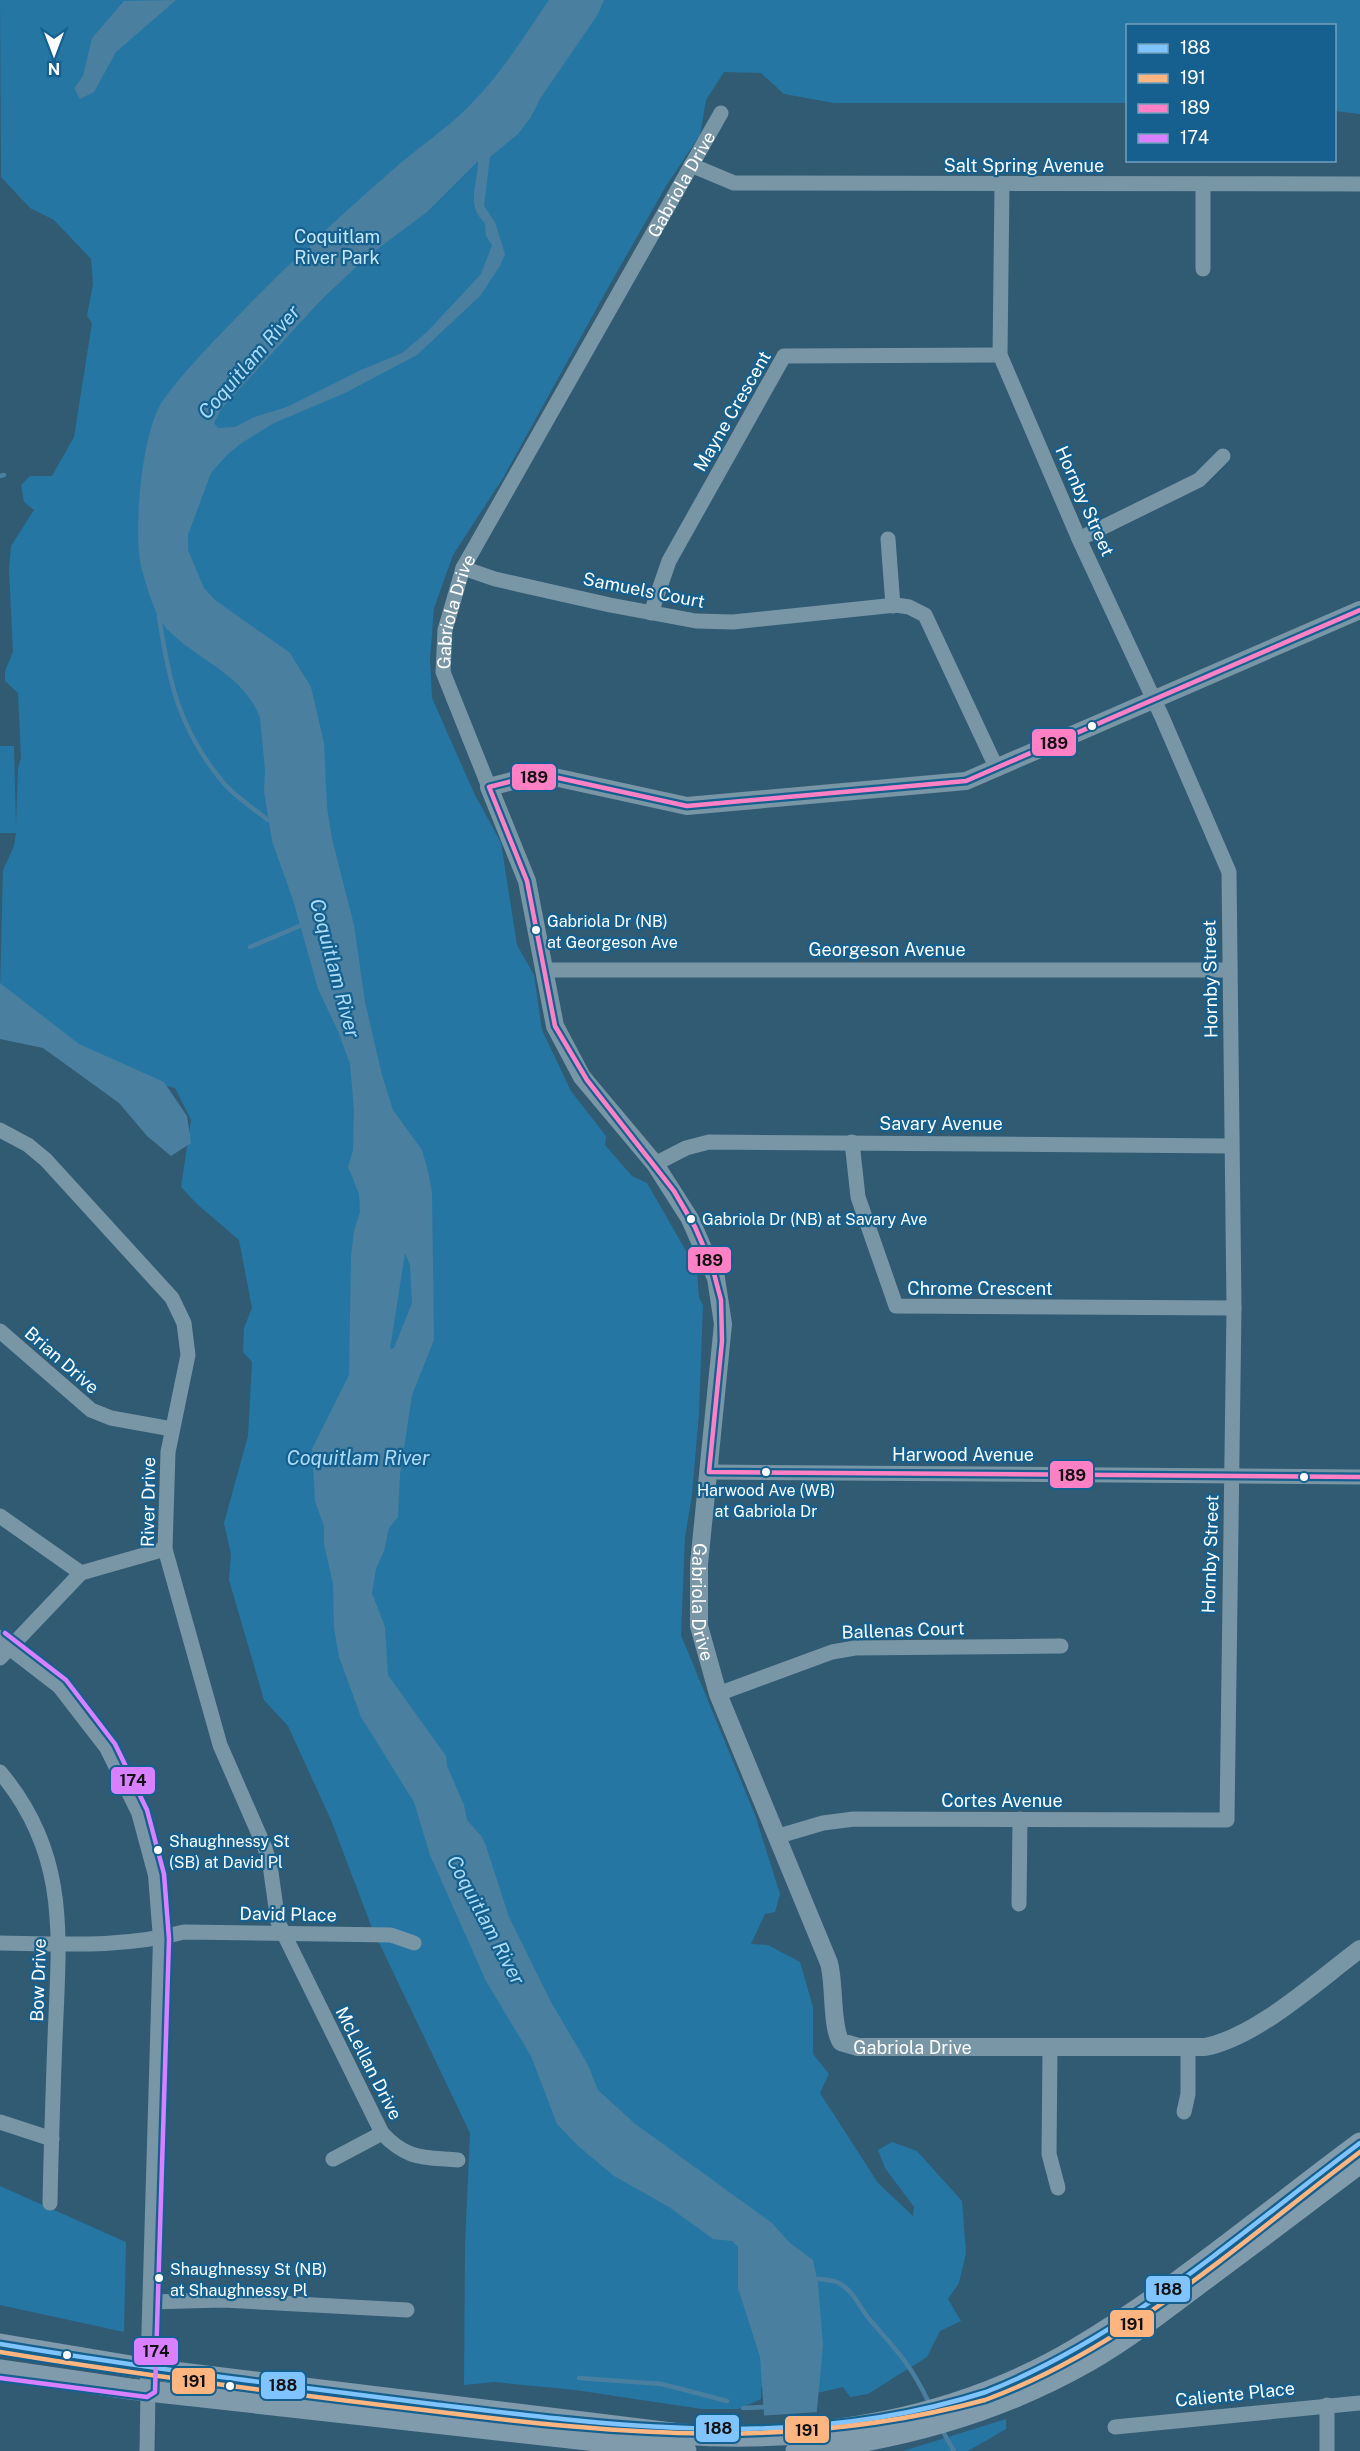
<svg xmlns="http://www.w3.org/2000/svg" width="1360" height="2451" viewBox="0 0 1360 2451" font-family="'Public Sans',sans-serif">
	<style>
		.green { fill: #2676a4 }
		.water { fill: #4a7f9f; fill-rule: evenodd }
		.pier { fill: #315a73 }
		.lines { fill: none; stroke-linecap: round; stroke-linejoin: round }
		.stream { stroke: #4a7f9f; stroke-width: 4.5 }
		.minor { stroke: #7896a6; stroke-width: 15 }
		.tertiary { stroke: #7896a6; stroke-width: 18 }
		.secondary { stroke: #809bab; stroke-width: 21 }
		.bus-1-casing { stroke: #15608f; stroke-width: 9 }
		.bus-2-casing { stroke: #15608f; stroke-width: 9 }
		.bus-3-casing { stroke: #15608f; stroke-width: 9 }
		.bus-4-casing { stroke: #15608f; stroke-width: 9 }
		.bus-1 { stroke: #80c4ff; stroke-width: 4.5 }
		.bus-2 { stroke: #ffb580; stroke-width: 4.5 }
		.bus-3 { stroke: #ff80c5; stroke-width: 4.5 }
		.bus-4 { stroke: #d880ff; stroke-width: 4.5 }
		.bus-dot { fill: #fff; stroke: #15608f; stroke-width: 2 }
		.labels { text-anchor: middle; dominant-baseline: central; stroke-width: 4.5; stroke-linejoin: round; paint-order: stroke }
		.bus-label { font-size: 16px; fill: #fff; stroke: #15608f; text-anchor: start }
		.street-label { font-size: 18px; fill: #fff; stroke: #15608f }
		.park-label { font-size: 18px; fill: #c7e8fc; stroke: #15608f }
		.water-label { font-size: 20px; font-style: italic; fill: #acdcf8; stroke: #15608f }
		.line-badge { stroke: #15608f; stroke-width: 2 }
		.pale-badge-label { font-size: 16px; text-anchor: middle; font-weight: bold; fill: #111 }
	</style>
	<rect width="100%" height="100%" fill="#315a73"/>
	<path class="green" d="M 0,0 L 1360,0 L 1360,114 L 1335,111 L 1334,26 L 1128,26 L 1127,103 L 834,103 L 784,94 L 761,73 L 724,72 L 706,100 L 700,135 L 666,186 L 609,286 L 503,478 L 453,555 L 434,608 L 430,659 L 432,698 L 474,793 L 501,843 L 517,945 L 534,975 L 542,1030 L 571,1091 L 606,1136 L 605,1145 L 632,1176 L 647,1183 L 697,1270 L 699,1298 L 703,1305 L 699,1413 L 692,1495 L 685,1537 L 681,1635 L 755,1815 L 780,1894 L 775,1912 L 765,1914 L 751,1944 L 768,1945 L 800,1962 L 813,2007 L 813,2054 L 829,2074 L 820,2093 L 878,2183 L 913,2216 L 914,2207 L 885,2168 L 878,2150 L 892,2142 L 917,2151 L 962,2201 L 966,2253 L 959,2283 L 948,2299 L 961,2321 L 940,2331 L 927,2357 L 868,2394 L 850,2397 L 843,2387 L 817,2393 L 818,2376 L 761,2387 L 761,2399 L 738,2409 L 702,2409 L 575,2390 L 494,2382 L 464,2385 L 465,2245 L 470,2133 L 372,1928 L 331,1820 L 288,1726 L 264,1700 L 229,1580 L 231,1554 L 224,1523 L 248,1436 L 252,1362 L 243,1352 L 244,1328 L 252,1308 L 239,1240 L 198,1205 L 181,1187 L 191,1120 L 175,1088 L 138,1078 L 105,1062 L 3,996 L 0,990 L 3,870 L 14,846 L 16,833 L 0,833 L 0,746 L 14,746 L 16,826 L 18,768 L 21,758 L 18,693 L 5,681 L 5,671 L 13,652 L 9,570 L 11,546 L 34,510 L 24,502 L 21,485 L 30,476 L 52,476 L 74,437 L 92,323 L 87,316 L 93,284 L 91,259 L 54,220 L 30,208 L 1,177 Z
		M 0,2186 L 126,2242 L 124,2332 L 0,2305 Z
		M 1006,2419 L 1006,2429 L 968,2451 L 903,2451 Z"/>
	<path class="water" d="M 176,0 L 116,52 L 94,92 L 80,99 L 74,88 L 83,76 L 92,38 L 124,1 Z
		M 549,0 L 604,0 L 598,14 L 540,99 L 531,117 L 518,134 L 490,157 L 484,206 L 495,222 L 505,254 L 500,266 L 480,296 L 417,355 L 345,393 L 272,424 L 240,444 L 226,456 L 211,473 L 188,535 L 188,550 L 204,588 L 215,600 L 290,653 L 311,687 L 324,743 L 327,807 L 332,839 L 354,925 L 365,1002 L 382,1075 L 393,1110 L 422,1150 L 428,1171 L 432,1193 L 434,1340 L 412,1395 L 400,1475 L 398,1517 L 389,1528 L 384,1551 L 376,1569 L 372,1593 L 385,1627 L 388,1675 L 446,1756 L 447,1766 L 464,1805 L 467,1820 L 482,1837 L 486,1846 L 509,1917 L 551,2002 L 588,2065 L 598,2090 L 634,2123 L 772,2223 L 789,2242 L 813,2260 L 818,2283 L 823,2346 L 814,2441 L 766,2444 L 760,2357 L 738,2288 L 738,2247 L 732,2241 L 713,2239 L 669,2207 L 614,2176 L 577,2145 L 557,2124 L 531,2056 L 486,1981 L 430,1855 L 414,1802 L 361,1717 L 339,1657 L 334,1628 L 333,1584 L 324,1544 L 324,1526 L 315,1501 L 312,1449 L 349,1375 L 351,1256 L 354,1231 L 360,1212 L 359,1194 L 348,1167 L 353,1150 L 354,1110 L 350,1064 L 338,1031 L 318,989 L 293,900 L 272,841 L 264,791 L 265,770 L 260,718 C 244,674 197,660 168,630 C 154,616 148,589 142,570 C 132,536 142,431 162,402 C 182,373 212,343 236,318 C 287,265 341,215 396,167 C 417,149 440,133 461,114 C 500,77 519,43 549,0 ZM 478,161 C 478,185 465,205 485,223 L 486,236 L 492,245 L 481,274 L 427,332 L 402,353 L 361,370 L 287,407 L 254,417 L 235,427 L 218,428 L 214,423 L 221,409 L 322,299 L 368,256 L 427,212 ZM 405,1253 L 410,1265 L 412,1303 L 394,1348 L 390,1349 Z
		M 0,983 L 79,1044 L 164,1082 L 187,1116 L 191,1143 L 171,1156 L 147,1136 L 119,1103 L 43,1048 L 0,1039 Z"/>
	<path class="pier" d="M 818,2412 L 818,2451 L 762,2451 L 760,2416 Z"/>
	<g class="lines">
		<path class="stream" d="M 0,476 L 4,475
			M 160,611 L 159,617 C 169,682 179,729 222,781 C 234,796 253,808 268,820 L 272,820
			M 250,947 L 302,925
			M 812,2279 C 820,2279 831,2279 839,2283 C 856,2293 859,2308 871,2321 C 898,2352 911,2365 929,2403
			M 579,2378 L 662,2384 L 727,2401
			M 743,2408 L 767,2407
			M 942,2430 L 954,2451"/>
		<g class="minor">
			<path d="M 691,165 L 734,183 L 1360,184"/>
			<path d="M 1203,269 L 1203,184"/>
			<path d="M 888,539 L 893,606"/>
			<path d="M 1079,539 L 1199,480 L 1223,456"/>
			<path d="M 463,568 L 495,579 L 610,605 L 696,621 L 733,622 L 896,605 L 909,607 L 925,615 L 997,769"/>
			<path d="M 651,613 L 669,561 L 784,356 L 1000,355"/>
			<path id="s1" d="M 489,787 L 443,672 L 445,630 L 463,568 L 721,113"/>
			<path d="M 545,970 L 1230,970"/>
			<path d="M 0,1130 L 28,1145 L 46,1160 L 172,1298 L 184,1323 L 188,1355 L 168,1452 L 165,1549 L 220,1745 L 265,1848 L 270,1865 L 278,1922 L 382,2133 C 407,2160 423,2157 458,2160"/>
			<path d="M 852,1142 L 858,1197 L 896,1306 L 1234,1308"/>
			<path d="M 655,1164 L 686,1148 L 709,1142 L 1231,1146"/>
			<path d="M 0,1331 L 91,1410 L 111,1418 L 172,1429"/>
			<path d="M 709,1472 L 1360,1477"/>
			<path d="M 0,1516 L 81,1573"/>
			<path d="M 0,1658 L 81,1573 L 165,1549"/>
			<path d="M 718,1694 L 832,1652 L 855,1648 L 1061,1646"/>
			<path d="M 0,1772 C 70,1855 59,1938 55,2038 C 53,2093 51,2148 50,2203"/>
			<path d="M 779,1836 L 823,1823 L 854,1819 L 1227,1820 L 1234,1308 L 1229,872 L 1162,717 L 1079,539 L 1000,355 L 1002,185"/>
			<path d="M 1019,1904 L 1020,1819"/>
			<path d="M 0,1943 C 62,1944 124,1948 184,1932 L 391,1935 L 414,1943"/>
			<path d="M 1050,2049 L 1049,2154 L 1058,2188"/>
			<path d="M 1184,2112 L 1188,2094 L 1188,2049"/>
			<path d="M 0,2122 L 52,2139"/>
			<path d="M 333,2159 L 382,2133"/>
			<path d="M 150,2302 L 223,2300 L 407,2310"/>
			<path d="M 1115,2427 L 1360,2403"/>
			<path d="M 147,2451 L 148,2390"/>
			<path d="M 1327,2451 L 1327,2405"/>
		</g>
		<g class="tertiary">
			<path id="s2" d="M 1360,610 L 966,781 L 687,806 L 554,777 L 528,777 L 489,787 L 527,881 L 555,1026 L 582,1077 L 655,1164 L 690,1219 L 716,1278 L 723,1324 L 699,1564 L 699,1626 L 718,1694 L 829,1963 C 835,1985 831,2027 841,2042 L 858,2047 L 1205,2047 C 1257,2037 1317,1981 1360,1949"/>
			<path d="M 0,1639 L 60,1685 L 108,1747 L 140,1812 L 157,1875 L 162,1939 L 149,2382"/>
		</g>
		<path class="secondary" d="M 0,2344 L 149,2369 L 680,2434 C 816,2444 958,2419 1077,2348 C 1175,2290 1268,2211 1360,2143
			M 0,2370 L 130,2389 L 686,2451
			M 796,2451 C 899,2440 998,2413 1089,2361 C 1132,2336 1171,2305 1211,2275 C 1261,2238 1310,2201 1360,2163"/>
		<defs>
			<path id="bus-1" d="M 0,2344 C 144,2368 288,2386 432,2404 C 621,2427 802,2451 986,2392 C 1126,2337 1241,2232 1360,2143"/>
			<path id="bus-2" d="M 0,2352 C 144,2376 288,2394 432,2411 C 626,2435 795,2451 985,2400 C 1126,2348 1242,2241 1360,2152"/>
			<path id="bus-3" d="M 1360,610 L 966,781 L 687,806 L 554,777 L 528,777 L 489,787 L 527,881 L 555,1026 L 587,1080 L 674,1191 L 695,1227 L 712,1266 L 721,1300 L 722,1341 L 709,1472 L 1360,1477"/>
			<path id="bus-4" d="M 0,2378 L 147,2397 L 155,2392 L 169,1939 L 164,1874 L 147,1810 L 115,1744 L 66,1680 L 5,1633"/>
		</defs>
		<use href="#bus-1" class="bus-1-casing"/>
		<use href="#bus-2" class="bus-2-casing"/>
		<use href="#bus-3" class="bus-3-casing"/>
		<use href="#bus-4" class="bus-4-casing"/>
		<use href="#bus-1" class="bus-1"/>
		<use href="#bus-2" class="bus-2"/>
		<use href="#bus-3" class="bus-3"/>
		<use href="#bus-4" class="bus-4"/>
	</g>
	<g class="bus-dot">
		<circle cx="1092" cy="726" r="5"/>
		<circle cx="536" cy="930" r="5"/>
		<circle cx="691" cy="1219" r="5"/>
		<circle cx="766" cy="1472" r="5"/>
		<circle cx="1304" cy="1477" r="5"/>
		<circle cx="158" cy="1850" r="5"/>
		<circle cx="159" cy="2278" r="5"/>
		<circle cx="67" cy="2355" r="5"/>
		<circle cx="230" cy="2386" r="5"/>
	</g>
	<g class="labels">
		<g class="bus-label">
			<text x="547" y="921">Gabriola Dr (NB)<tspan x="547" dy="21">at Georgeson Ave</tspan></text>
			<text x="702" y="1219">Gabriola Dr (NB) at Savary Ave</text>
			<text x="766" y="1490" text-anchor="middle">Harwood Ave (WB)<tspan x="766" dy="21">at Gabriola Dr</tspan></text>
			<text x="169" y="1841">Shaughnessy St<tspan x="169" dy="21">(SB) at David Pl</tspan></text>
			<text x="170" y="2269">Shaughnessy St (NB)<tspan x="170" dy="21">at Shaughnessy Pl</tspan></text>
		</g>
		<g class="street-label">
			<text x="1024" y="165">Salt Spring Avenue</text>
			<text stroke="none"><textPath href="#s1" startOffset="672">Gabriola Drive</textPath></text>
			<text transform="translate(732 411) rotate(-60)">Mayne Crescent</text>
			<text transform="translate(1085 501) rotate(66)">Hornby Street</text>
			<text transform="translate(644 590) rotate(11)">Samuels Court</text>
			<text stroke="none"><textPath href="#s1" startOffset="186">Gabriola Drive</textPath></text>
			<text x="887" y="949">Georgeson Avenue</text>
			<text transform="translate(1210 979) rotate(-91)">Hornby Street</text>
			<text x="941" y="1123">Savary Avenue</text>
			<text x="980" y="1288">Chrome Crescent</text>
			<text transform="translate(62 1360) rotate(41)">Brian Drive</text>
			<text x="963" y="1454">Harwood Avenue</text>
			<text transform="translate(148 1502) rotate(-89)">River Drive</text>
			<text transform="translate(1210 1554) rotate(-88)">Hornby Street</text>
			<text stroke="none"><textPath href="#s2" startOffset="1788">Gabriola Drive</textPath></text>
			<text transform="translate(903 1630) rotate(-2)">Ballenas Court</text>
			<text x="1002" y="1800">Cortes Avenue</text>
			<text transform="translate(288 1914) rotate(1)">David Place</text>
			<text transform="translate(38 1980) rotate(-88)">Bow Drive</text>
			<text stroke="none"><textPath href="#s2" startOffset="2326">Gabriola Drive</textPath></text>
			<text transform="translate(369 2063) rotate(63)">McLellan Drive</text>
			<text transform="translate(1235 2394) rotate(-6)">Caliente Place</text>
		</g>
		<g class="park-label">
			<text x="337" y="236">Coquitlam<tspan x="337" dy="21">River Park</tspan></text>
		</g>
		<g class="water-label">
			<text transform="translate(249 362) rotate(-49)">Coquitlam River</text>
			<text transform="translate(335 968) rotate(75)">Coquitlam River</text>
			<text x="358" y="1458">Coquitlam River</text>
			<text transform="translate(486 1920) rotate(62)">Coquitlam River</text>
		</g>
	</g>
	<g class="line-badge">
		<rect x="1031" y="728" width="46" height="29" rx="6" fill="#ff80c5"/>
		<rect x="511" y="763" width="46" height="28" rx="6" fill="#ff80c5"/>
		<rect x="687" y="1246" width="45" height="28" rx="6" fill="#ff80c5"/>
		<rect x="1049" y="1460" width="45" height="29" rx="6" fill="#ff80c5"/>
		<rect x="110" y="1766" width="46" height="29" rx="6" fill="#d880ff"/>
		<rect x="1145" y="2275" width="46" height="28" rx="6" fill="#80c4ff"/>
		<rect x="1109" y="2309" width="46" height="29" rx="6" fill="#ffb580"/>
		<rect x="133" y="2337" width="46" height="29" rx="6" fill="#d880ff"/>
		<rect x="171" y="2367" width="45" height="28" rx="6" fill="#ffb580"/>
		<rect x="260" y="2371" width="46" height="29" rx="6" fill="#80c4ff"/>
		<rect x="695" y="2414" width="45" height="29" rx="6" fill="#80c4ff"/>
		<rect x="784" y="2415" width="46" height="29" rx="6" fill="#ffb580"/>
	</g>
	<g class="pale-badge-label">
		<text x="1054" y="749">189</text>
		<text x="534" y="783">189</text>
		<text x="709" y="1266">189</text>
		<text x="1072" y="1481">189</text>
		<text x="133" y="1786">174</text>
		<text x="1168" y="2295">188</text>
		<text x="1132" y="2330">191</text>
		<text x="156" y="2357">174</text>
		<text x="194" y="2387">191</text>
		<text x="283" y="2391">188</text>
		<text x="718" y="2434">188</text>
		<text x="807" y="2436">191</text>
	</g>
	<rect x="1126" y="24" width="210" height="138" fill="#15608f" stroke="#73a0bc" stroke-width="1.5"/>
	<rect x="1138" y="44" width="30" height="9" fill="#80c4ff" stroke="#73a0bc" stroke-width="1.5"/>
	<text x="1180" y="54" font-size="18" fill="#ffffff">188</text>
	<rect x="1138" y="74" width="30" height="9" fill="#ffb580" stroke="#73a0bc" stroke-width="1.5"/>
	<text x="1180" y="84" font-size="18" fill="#ffffff">191</text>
	<rect x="1138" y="104" width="30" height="9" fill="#ff80c5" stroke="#73a0bc" stroke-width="1.5"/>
	<text x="1180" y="114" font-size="18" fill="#ffffff">189</text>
	<rect x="1138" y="134" width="30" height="9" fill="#d880ff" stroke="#73a0bc" stroke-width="1.5"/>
	<text x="1180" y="144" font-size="18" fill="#ffffff">174</text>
	<g transform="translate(54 54) rotate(180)" stroke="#15608f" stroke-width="4.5" paint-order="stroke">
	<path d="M0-4.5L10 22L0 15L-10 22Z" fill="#ffffff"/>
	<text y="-9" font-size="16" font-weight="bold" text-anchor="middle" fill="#ffffff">N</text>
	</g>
</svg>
